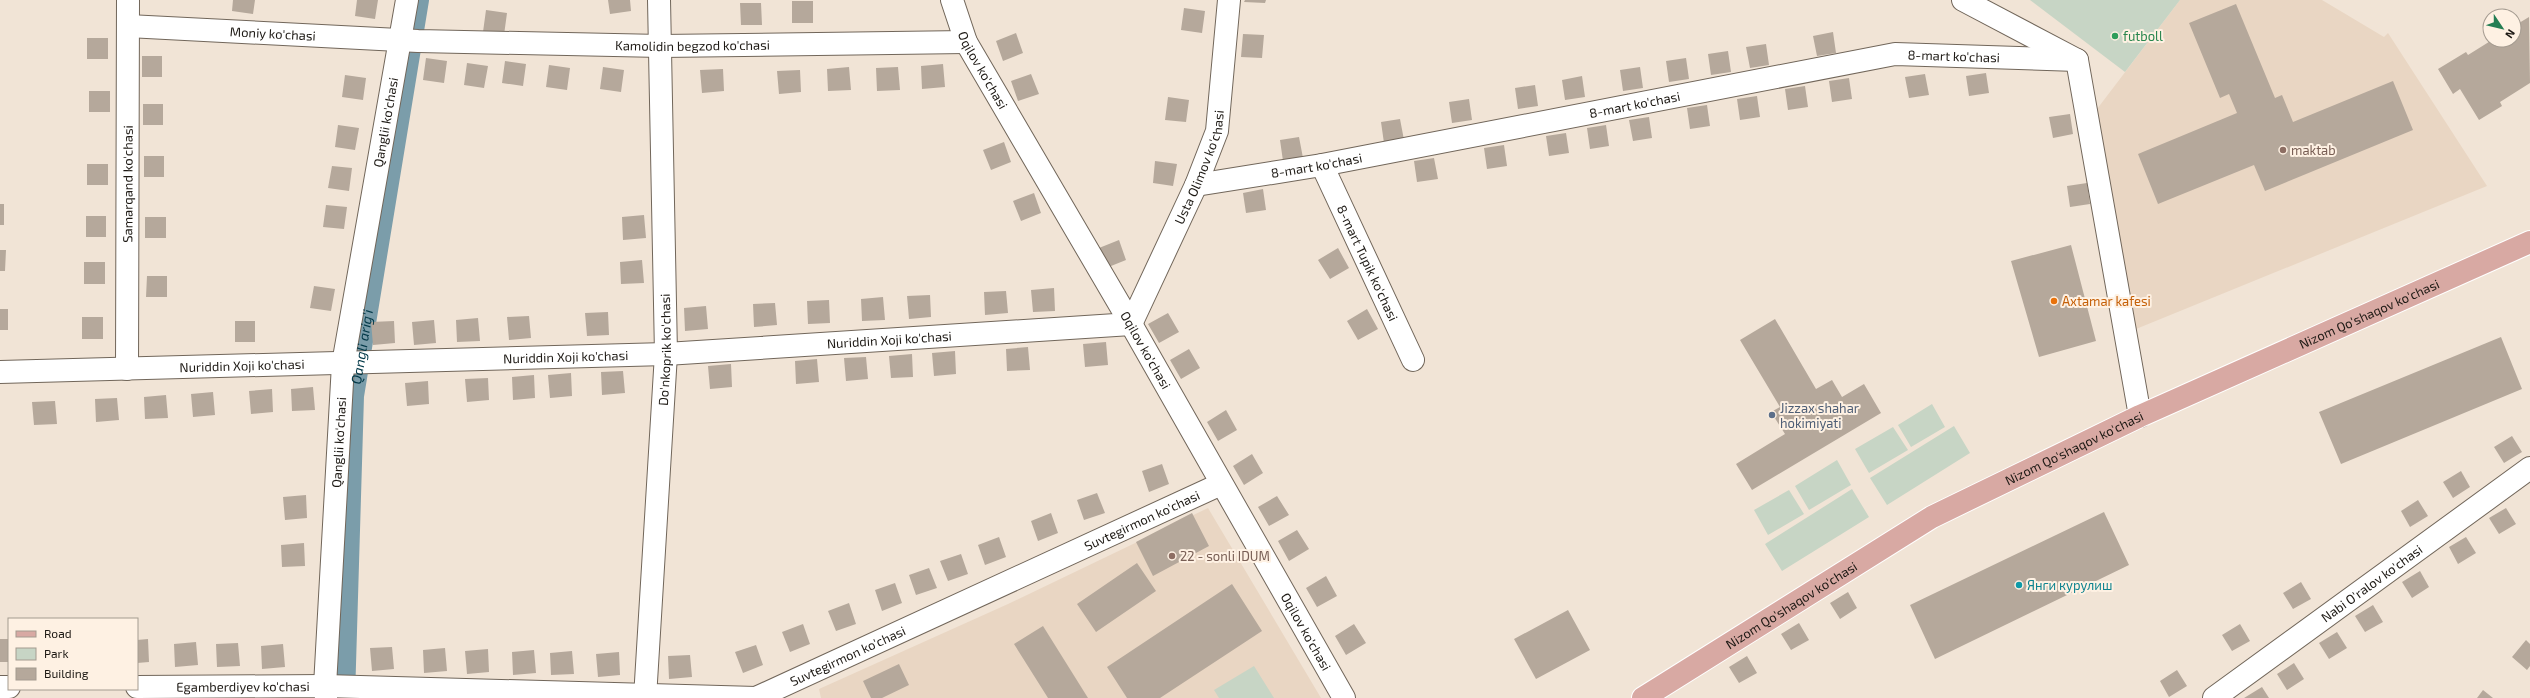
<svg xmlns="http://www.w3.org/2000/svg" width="2530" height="698" viewBox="0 0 2530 698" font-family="'Exo 2',sans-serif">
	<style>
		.built { fill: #e9d6c3 }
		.green { fill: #c7d5c5 }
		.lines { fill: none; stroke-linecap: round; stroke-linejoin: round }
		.canal { stroke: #7b9daa; stroke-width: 22 }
		.building { fill: #b5a89b }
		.minor-casing { stroke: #71665a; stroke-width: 24 }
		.major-casing { stroke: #fff; stroke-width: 24 }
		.minor { stroke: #fff; stroke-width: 22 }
		.major { stroke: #d8a9a3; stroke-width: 22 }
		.leisure-dot { fill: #2e9e5b; stroke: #fef1e3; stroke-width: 1.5 }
		.education-dot { fill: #8d6e63; stroke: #fef1e3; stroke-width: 1.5 }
		.food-dot { fill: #e8710a; stroke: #fef1e3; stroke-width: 1.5 }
		.service-dot { fill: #5c6f8a; stroke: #fef1e3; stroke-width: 1.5 }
		.culture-dot { fill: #0f9aa8; stroke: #fef1e3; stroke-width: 1.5 }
		.labels { text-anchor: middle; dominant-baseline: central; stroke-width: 4; stroke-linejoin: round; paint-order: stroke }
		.street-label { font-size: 13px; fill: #1d1914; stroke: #fef1e3 }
		.leisure-label { font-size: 13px; fill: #27864d; stroke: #fef1e3; text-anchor: start }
		.education-label { font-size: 13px; fill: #785e54; stroke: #fef1e3; text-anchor: start }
		.food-label { font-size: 13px; fill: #c56008; stroke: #fef1e3; text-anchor: start }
		.service-label { font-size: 13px; fill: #4e5e75; stroke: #fef1e3; text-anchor: start }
		.culture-label { font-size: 13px; fill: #0d838f; stroke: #fef1e3; text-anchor: start }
		.water-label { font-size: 14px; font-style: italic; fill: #033948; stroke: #fef1e3 }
	</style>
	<rect width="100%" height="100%" fill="#f1e4d6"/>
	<path class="built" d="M 2180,0 L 2322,0 L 2384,37 L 2388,33 L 2487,186 L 2136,329 L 2094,113 Z
		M 1208,508 L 1321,698 L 821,698 L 819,689 L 1008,604 Z"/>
	<path class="green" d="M 2030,0 L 2180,0 L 2125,72 Z
		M 1932,404 L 1945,427 L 1911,447 L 1898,425 Z
		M 1954,426 L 1970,453 L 1887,505 L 1870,478 Z
		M 1893,427 L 1908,450 L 1869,473 L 1855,449 Z
		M 1837,460 L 1851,485 L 1809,510 L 1795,486 Z
		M 1852,489 L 1869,517 L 1782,571 L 1765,544 Z
		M 1789,490 L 1804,514 L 1768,535 L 1754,510 Z
		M 1254,666 L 1274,698 L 1219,698 L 1214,690 Z"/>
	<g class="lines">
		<path class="canal" id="s1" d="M 344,698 L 353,396 L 418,0"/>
	</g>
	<path class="building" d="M 233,0 L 255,0 L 253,14 L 232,11 Z
		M 357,0 L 378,0 L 375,19 L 355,16 Z
		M 608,0 L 630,0 L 631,11 L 610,14 Z
		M 1245,0 L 1266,0 L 1265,3 L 1244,2 Z
		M 792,1 L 813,1 L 813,23 L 792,23 Z
		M 740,3 L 761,3 L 762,25 L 741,25 Z
		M 2236,4 L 2275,98 L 2282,95 L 2293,122 L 2393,81 L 2413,130 L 2265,191 L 2254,165 L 2158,204 L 2138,154 L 2237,113 L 2229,94 L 2220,98 L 2189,23 Z
		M 1184,8 L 1205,11 L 1202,33 L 1181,30 Z
		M 486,10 L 507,13 L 504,35 L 483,32 Z
		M 2529,17 L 2530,83 L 2500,102 L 2502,106 L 2479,120 L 2460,89 L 2453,94 L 2438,69 L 2466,52 L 2468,55 L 2492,40 L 2514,40 L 2514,26 Z
		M 1833,32 L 1836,53 L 1817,56 L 1813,36 Z
		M 1016,33 L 1023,53 L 1003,61 L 996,41 Z
		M 1243,34 L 1264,35 L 1262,58 L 1241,57 Z
		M 87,38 L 108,38 L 108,59 L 87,59 Z
		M 1766,44 L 1769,65 L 1750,68 L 1746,47 Z
		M 1728,51 L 1731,72 L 1711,75 L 1708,54 Z
		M 142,56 L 162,56 L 162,77 L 142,77 Z
		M 426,58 L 447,61 L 444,83 L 423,80 Z
		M 1686,58 L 1689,79 L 1669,82 L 1666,61 Z
		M 505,61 L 526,64 L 523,86 L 502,83 Z
		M 467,63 L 488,66 L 484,88 L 464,85 Z
		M 943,64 L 945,87 L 922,89 L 921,66 Z
		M 549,65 L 570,68 L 567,90 L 546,87 Z
		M 603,67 L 624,70 L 621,92 L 600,89 Z
		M 849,67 L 851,90 L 828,91 L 827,69 Z
		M 898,67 L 900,90 L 877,91 L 876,68 Z
		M 1640,67 L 1643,88 L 1623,91 L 1620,70 Z
		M 723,69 L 724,91 L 702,93 L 700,70 Z
		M 800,70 L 801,92 L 779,94 L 777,71 Z
		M 1986,73 L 1989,93 L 1969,96 L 1966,76 Z
		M 1031,74 L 1039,94 L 1018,101 L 1011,81 Z
		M 1925,74 L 1929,95 L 1909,98 L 1905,77 Z
		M 345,75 L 366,78 L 363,100 L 342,97 Z
		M 1582,76 L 1585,97 L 1565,100 L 1562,80 Z
		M 1849,78 L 1852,99 L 1832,102 L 1829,81 Z
		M 1535,85 L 1538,106 L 1518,109 L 1515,88 Z
		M 1805,86 L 1808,107 L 1788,110 L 1785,89 Z
		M 89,91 L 110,91 L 110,112 L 89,112 Z
		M 1757,96 L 1760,117 L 1740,120 L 1737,99 Z
		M 1168,97 L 1189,100 L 1186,122 L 1165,120 Z
		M 1469,99 L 1472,120 L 1452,123 L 1449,102 Z
		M 143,104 L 163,104 L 163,125 L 143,125 Z
		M 1707,105 L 1710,126 L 1690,129 L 1687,108 Z
		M 2070,114 L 2073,134 L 2053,138 L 2049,117 Z
		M 1649,117 L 1652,138 L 1633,141 L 1629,120 Z
		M 1400,119 L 1404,140 L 1384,143 L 1381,122 Z
		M 338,125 L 359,128 L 355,150 L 335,147 Z
		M 1606,125 L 1609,146 L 1590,149 L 1587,128 Z
		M 1566,133 L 1569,153 L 1549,156 L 1546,136 Z
		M 1299,137 L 1303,158 L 1283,161 L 1280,140 Z
		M 1004,142 L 1011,162 L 991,170 L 983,150 Z
		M 1504,145 L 1507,166 L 1487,169 L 1484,148 Z
		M 144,156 L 164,156 L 164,177 L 144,177 Z
		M 1434,158 L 1438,179 L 1417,182 L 1414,161 Z
		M 1155,161 L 1177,164 L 1173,186 L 1153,183 Z
		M 87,164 L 108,164 L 108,185 L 87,185 Z
		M 332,166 L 352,168 L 349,191 L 328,188 Z
		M 2087,183 L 2090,204 L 2070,207 L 2067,186 Z
		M 1263,189 L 1266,210 L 1246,213 L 1243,193 Z
		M 1034,193 L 1041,213 L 1021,221 L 1013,201 Z
		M 0,204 L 4,204 L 4,225 L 0,225 Z
		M 326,205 L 347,207 L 344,229 L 323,227 Z
		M 644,215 L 646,238 L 623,240 L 622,217 Z
		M 86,216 L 106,216 L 106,237 L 86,237 Z
		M 145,217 L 166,217 L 166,238 L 145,238 Z
		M 1119,240 L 1126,260 L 1106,268 L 1099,248 Z
		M 2071,245 L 2096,341 L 2039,357 L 2011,261 Z
		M 1338,248 L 1349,268 L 1330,279 L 1318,260 Z
		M 0,250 L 6,250 L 5,271 L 0,271 Z
		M 642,260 L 644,283 L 621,284 L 620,262 Z
		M 84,262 L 105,262 L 105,284 L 84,284 Z
		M 147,276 L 167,276 L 167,297 L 146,297 Z
		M 314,286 L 335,289 L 331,311 L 310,308 Z
		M 1054,288 L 1055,311 L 1033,312 L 1031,290 Z
		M 1006,291 L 1008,313 L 985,315 L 984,292 Z
		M 930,295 L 931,317 L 909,319 L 907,296 Z
		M 883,297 L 885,320 L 862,321 L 861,299 Z
		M 829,300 L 830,323 L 808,324 L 807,301 Z
		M 775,303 L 777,325 L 754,327 L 753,304 Z
		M 706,306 L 708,329 L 685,331 L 684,308 Z
		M 0,309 L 8,309 L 8,330 L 0,330 Z
		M 1367,309 L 1378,329 L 1358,340 L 1347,321 Z
		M 608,312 L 609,335 L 587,336 L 585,313 Z
		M 1168,313 L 1179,332 L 1159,343 L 1148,324 Z
		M 529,316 L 531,338 L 509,340 L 507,317 Z
		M 82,317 L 103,317 L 103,339 L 82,339 Z
		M 478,318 L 480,341 L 457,342 L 456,320 Z
		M 1775,319 L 1816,389 L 1832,380 L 1842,397 L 1864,384 L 1881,413 L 1752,490 L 1736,464 L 1785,434 L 1771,412 L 1780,407 L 1740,340 Z
		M 434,320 L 436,343 L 414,345 L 412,322 Z
		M 235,321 L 255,321 L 255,342 L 235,342 Z
		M 394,321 L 395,343 L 373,345 L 371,322 Z
		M 2501,337 L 2522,389 L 2341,464 L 2319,412 Z
		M 1106,342 L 1108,365 L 1085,367 L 1083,344 Z
		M 1028,347 L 1030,370 L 1007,371 L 1006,349 Z
		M 1189,349 L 1200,368 L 1181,379 L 1170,360 Z
		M 955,351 L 956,374 L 934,376 L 932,353 Z
		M 912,354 L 913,377 L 891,378 L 889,356 Z
		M 866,357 L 868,379 L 846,381 L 844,358 Z
		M 817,359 L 819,382 L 796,384 L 795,361 Z
		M 731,364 L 732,387 L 710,389 L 708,366 Z
		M 623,371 L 625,393 L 602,395 L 601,372 Z
		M 571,373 L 572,396 L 550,398 L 548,375 Z
		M 534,375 L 535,398 L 513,400 L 512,377 Z
		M 488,378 L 489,400 L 467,402 L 465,379 Z
		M 428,381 L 429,404 L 407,406 L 405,383 Z
		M 313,387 L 315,410 L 292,411 L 291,389 Z
		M 272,389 L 273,412 L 251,414 L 249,391 Z
		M 213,392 L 215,415 L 193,417 L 191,394 Z
		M 166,395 L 168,418 L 145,419 L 144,397 Z
		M 117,398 L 119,420 L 96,422 L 95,399 Z
		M 55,401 L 57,424 L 34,425 L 32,402 Z
		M 1226,410 L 1237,430 L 1218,441 L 1207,422 Z
		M 2512,436 L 2522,452 L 2504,463 L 2494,447 Z
		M 1252,454 L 1263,473 L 1244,485 L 1233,466 Z
		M 1162,464 L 1169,484 L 1149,492 L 1142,471 Z
		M 2461,471 L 2470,487 L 2453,498 L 2443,482 Z
		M 1097,493 L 1105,513 L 1084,520 L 1077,500 Z
		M 306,495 L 307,518 L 285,520 L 283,497 Z
		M 1277,496 L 1289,515 L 1269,526 L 1258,507 Z
		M 2418,500 L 2428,516 L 2410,527 L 2401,511 Z
		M 2506,508 L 2516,524 L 2499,534 L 2489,518 Z
		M 2104,512 L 2129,565 L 1935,659 L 1910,605 Z
		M 1051,513 L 1058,533 L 1038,541 L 1031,521 Z
		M 1192,513 L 1209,546 L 1153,576 L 1136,542 Z
		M 1297,530 L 1309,549 L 1289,561 L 1278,541 Z
		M 999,537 L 1006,557 L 985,565 L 978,545 Z
		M 2466,537 L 2476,553 L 2458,564 L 2449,547 Z
		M 304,543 L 305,566 L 282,567 L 281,545 Z
		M 961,554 L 968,574 L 948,581 L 940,561 Z
		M 1137,563 L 1156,591 L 1096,632 L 1077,604 Z
		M 929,568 L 937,588 L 916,595 L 909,575 Z
		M 2420,571 L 2429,587 L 2412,598 L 2402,582 Z
		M 1326,576 L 1337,596 L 1317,607 L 1306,588 Z
		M 2301,582 L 2311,599 L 2293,609 L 2283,593 Z
		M 895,583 L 902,603 L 882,611 L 875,590 Z
		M 1232,584 L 1262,631 L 1160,698 L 1127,698 L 1107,667 Z
		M 1848,592 L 1857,608 L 1840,619 L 1830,603 Z
		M 849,603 L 856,624 L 836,631 L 828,611 Z
		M 2373,605 L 2383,622 L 2365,632 L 2355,616 Z
		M 1568,610 L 1590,650 L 1536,679 L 1514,639 Z
		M 1799,623 L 1809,640 L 1791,650 L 1781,634 Z
		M 803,624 L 810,644 L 790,652 L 782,632 Z
		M 1354,624 L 1366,643 L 1346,655 L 1335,636 Z
		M 2240,624 L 2250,641 L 2232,651 L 2222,635 Z
		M 1043,626 L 1088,698 L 1048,698 L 1014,644 Z
		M 2337,632 L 2347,648 L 2329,659 L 2319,643 Z
		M 0,639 L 9,639 L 9,662 L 0,662 Z
		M 148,639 L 149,662 L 137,663 L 137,640 Z
		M 2526,640 L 2530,644 L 2530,666 L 2527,670 L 2512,657 Z
		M 196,642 L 198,665 L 175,667 L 174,644 Z
		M 238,643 L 240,666 L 217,667 L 216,644 Z
		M 283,644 L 285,667 L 262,669 L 261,646 Z
		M 756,645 L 763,665 L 743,673 L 735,652 Z
		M 392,647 L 394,669 L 372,671 L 370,648 Z
		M 445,648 L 447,671 L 424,673 L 423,650 Z
		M 488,649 L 489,672 L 467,674 L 465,651 Z
		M 534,650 L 536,673 L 513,675 L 512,652 Z
		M 572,651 L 574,674 L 551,675 L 550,653 Z
		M 619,652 L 620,675 L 598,677 L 596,654 Z
		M 690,655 L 692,677 L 669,679 L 668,656 Z
		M 1747,656 L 1757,673 L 1739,683 L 1729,667 Z
		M 2294,663 L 2304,679 L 2287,690 L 2277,674 Z
		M 899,664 L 909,685 L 882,698 L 871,698 L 863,681 Z
		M 2177,670 L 2187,686 L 2169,697 L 2160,681 Z
		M 2262,687 L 2269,698 L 2244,698 Z
		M 2483,690 L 2493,698 L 2477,698 Z"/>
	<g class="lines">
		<defs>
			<g id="minor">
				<path id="s2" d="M 952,0 L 966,42 L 1131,324 L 1344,698"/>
				<path d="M 1963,0 L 2077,60 L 2140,416"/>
				<path id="s3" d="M 128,26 L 418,41 L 661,46 L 966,42"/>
				<path id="s4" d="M 1322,165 L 1413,360"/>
				<path id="s5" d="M 1196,185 L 1322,165 L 1895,54 L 2077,60"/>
				<path id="s6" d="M 127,369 L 128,0"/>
				<path id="s7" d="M 0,372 L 666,354 L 1131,324 L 1196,185 L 1217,131 L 1229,0"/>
				<path d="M 0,687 L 9,687"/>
				<path id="s8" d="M 137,687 L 325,686 L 756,698 L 1221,484"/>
				<path id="s9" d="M 326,698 L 325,686 L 343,364 L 407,0"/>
				<path id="s10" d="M 645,698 L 666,354 L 659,0"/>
				<path id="s11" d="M 2214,698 L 2530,468"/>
			</g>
			<g id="major">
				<path id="s12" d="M 1643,698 L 1932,517 L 2140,416 L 2530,242"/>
			</g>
		</defs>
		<use href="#minor" class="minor-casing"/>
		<use href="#major" class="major-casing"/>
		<use href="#minor" class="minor"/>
		<use href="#major" class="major"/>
	</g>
	<circle class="leisure-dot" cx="2115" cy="36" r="4"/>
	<g class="education-dot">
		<circle cx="2283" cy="150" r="4"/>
		<circle cx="1172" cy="556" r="4"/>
	</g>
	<circle class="food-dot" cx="2054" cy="301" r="4"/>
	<circle class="service-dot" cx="1772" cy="415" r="4"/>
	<circle class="culture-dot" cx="2019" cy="585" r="4"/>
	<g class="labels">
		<g class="street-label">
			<text stroke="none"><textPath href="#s3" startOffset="145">Moniy ko'chasi</textPath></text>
			<text stroke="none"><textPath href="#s3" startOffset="565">Kamolidin begzod ko'chasi</textPath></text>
			<text stroke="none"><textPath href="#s5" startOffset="770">8-mart ko'chasi</textPath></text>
			<text stroke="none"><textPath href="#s2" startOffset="77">Oqilov ko'chasi</textPath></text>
			<text stroke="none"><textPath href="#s5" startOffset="446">8-mart ko'chasi</textPath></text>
			<text stroke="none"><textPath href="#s9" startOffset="580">Qanglii ko'chasi</textPath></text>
			<text stroke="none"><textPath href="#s5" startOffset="122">8-mart ko'chasi</textPath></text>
			<text stroke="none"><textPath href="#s7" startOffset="1304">Usta Olimov ko'chasi</textPath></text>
			<text stroke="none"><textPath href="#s6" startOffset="185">Samarqand ko'chasi</textPath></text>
			<text stroke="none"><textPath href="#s4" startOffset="108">8-mart Tupik ko'chasi</textPath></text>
			<text stroke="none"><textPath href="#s12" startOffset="823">Nizom Qo'shaqov ko'chasi</textPath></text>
			<text stroke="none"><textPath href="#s7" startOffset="890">Nuriddin Xoji ko'chasi</textPath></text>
			<text stroke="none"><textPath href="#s10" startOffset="349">Do'nkoprik ko'chasi</textPath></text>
			<text stroke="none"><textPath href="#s2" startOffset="401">Oqilov ko'chasi</textPath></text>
			<text stroke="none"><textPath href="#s7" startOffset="566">Nuriddin Xoji ko'chasi</textPath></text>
			<text stroke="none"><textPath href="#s7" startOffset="242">Nuriddin Xoji ko'chasi</textPath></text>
			<text stroke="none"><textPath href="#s9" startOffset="256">Qanglii ko'chasi</textPath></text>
			<text stroke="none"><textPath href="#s12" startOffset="499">Nizom Qo'shaqov ko'chasi</textPath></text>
			<text stroke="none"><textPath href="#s8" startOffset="1044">Suvtegirmon ko'chasi</textPath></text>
			<text stroke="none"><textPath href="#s11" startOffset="195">Nabi O'ralov ko'chasi</textPath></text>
			<text stroke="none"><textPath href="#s12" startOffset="175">Nizom Qo'shaqov ko'chasi</textPath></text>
			<text stroke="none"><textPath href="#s2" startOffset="725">Oqilov ko'chasi</textPath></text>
			<text stroke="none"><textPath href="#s8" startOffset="720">Suvtegirmon ko'chasi</textPath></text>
			<text stroke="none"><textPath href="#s8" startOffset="106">Egamberdiyev ko'chasi</textPath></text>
		</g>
		<g class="leisure-label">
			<text x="2123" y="36">futboll</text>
		</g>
		<g class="education-label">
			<text x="2291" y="150">maktab</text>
			<text x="1180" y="556">22 - sonli IDUM</text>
		</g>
		<g class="food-label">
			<text x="2062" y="301">Axtamar kafesi</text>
		</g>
		<g class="service-label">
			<text x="1780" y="408">Jizzax shahar<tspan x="1780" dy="15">hokimiyati</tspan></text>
		</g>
		<g class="culture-label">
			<text x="2027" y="585">Янги курулиш</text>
		</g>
		<g class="water-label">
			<text stroke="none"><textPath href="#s1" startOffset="352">Qangli arig'i</textPath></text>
		</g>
	</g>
	<rect x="8" y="618" width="130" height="72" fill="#fef1e3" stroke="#a49b90"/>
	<rect x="16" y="631" width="20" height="6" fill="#d8a9a3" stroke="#a49b90"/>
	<text x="44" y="638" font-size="12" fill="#1d1914">Road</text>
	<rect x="16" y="648" width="20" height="12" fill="#c7d5c5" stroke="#a49b90"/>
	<text x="44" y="658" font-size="12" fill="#1d1914">Park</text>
	<rect x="16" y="668" width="20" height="12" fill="#b5a89b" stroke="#a49b90"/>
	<text x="44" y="678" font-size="12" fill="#1d1914">Building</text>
	<g transform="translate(2502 28) rotate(125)"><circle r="19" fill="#fef1e3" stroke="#a49b90"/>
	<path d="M0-3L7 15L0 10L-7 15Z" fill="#247e53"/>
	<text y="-6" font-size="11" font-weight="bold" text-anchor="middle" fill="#1d1914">N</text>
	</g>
</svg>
